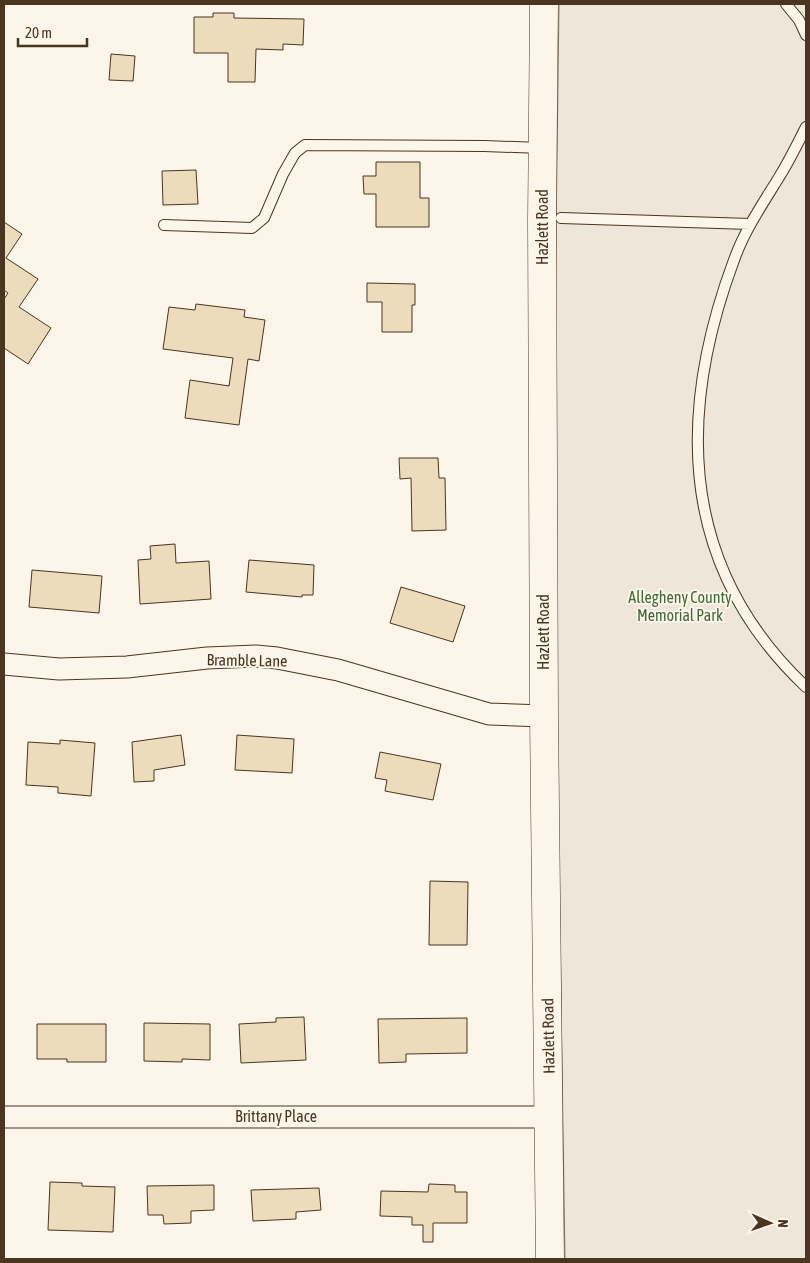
<svg xmlns="http://www.w3.org/2000/svg" width="810" height="1263" viewBox="0 0 810 1263" font-family="'Asap Condensed',sans-serif">
	<style>
		.green { fill: #ede6d9; stroke: #887966 }
		.building { fill: #ecdcbc; stroke: #4a3520 }
		.lines { fill: none; stroke-linecap: round; stroke-linejoin: round }
		.lane-casing { stroke: #4a3520; stroke-width: 12 }
		.street-casing { stroke: #4a3520; stroke-width: 23 }
		.secondary-casing { stroke: #4a3520; stroke-width: 29 }
		.lane { stroke: #fbf6e9; stroke-width: 10 }
		.street { stroke: #fbf6e9; stroke-width: 21 }
		.secondary { stroke: #fbf6e9; stroke-width: 28 }
		.labels { text-anchor: middle; dominant-baseline: central; stroke-width: 4; stroke-linejoin: round; paint-order: stroke }
		.street-label { font-size: 16px; fill: #4a3520; stroke: #fbf6e9 }
		.park-label { font-size: 16px; fill: #436837; stroke: #fbf6e9 }
	</style>
	<rect width="100%" height="100%" fill="#fbf6e9"/>
	<path class="green" d="M 559,4 L 806,4 L 806,1259 L 565,1259 L 553,470 Z"/>
	<path class="building" d="M 213,13 L 234,13 L 234,18 L 304,19 L 303,45 L 283,44 L 283,50 L 256,49 L 255,82 L 228,82 L 228,53 L 194,53 L 194,17 L 213,17 Z
		M 111,54 L 135,56 L 133,81 L 109,80 Z
		M 376,162 L 420,162 L 420,198 L 429,198 L 429,227 L 376,227 L 376,194 L 364,194 L 363,176 L 376,176 Z
		M 196,170 L 198,204 L 163,205 L 162,171 Z
		M 4,222 L 22,234 L 6,258 L 38,279 L 19,307 L 51,328 L 28,364 L 4,348 L 4,299 L 8,293 L 4,290 Z
		M 367,283 L 415,284 L 415,305 L 412,305 L 412,332 L 382,332 L 382,302 L 367,302 Z
		M 196,304 L 245,310 L 244,317 L 265,320 L 259,361 L 248,359 L 239,425 L 185,418 L 190,380 L 229,386 L 233,358 L 163,349 L 169,307 L 195,310 Z
		M 399,458 L 438,458 L 439,478 L 445,478 L 446,530 L 412,531 L 411,478 L 400,479 Z
		M 175,544 L 176,563 L 209,561 L 211,599 L 140,604 L 138,560 L 151,559 L 150,546 Z
		M 249,560 L 314,565 L 313,595 L 302,595 L 302,597 L 246,592 Z
		M 32,570 L 102,576 L 99,613 L 29,607 Z
		M 401,587 L 465,606 L 453,642 L 390,623 Z
		M 181,735 L 185,765 L 154,770 L 154,781 L 134,782 L 132,742 Z
		M 237,735 L 294,739 L 292,773 L 235,770 Z
		M 60,740 L 95,743 L 91,796 L 58,793 L 58,787 L 26,785 L 28,742 L 60,744 Z
		M 380,752 L 441,764 L 433,800 L 385,791 L 387,780 L 375,778 Z
		M 430,881 L 468,882 L 467,945 L 429,945 Z
		M 304,1017 L 306,1060 L 241,1063 L 239,1024 L 276,1022 L 276,1018 Z
		M 467,1018 L 467,1053 L 406,1054 L 406,1062 L 379,1063 L 378,1019 Z
		M 144,1023 L 210,1024 L 210,1060 L 182,1059 L 182,1062 L 144,1061 Z
		M 37,1024 L 106,1024 L 106,1062 L 67,1062 L 67,1059 L 37,1059 Z
		M 50,1182 L 82,1183 L 82,1186 L 115,1187 L 113,1232 L 48,1230 Z
		M 429,1184 L 455,1185 L 455,1192 L 467,1192 L 467,1223 L 433,1223 L 433,1242 L 423,1242 L 423,1225 L 412,1225 L 412,1217 L 380,1216 L 381,1191 L 428,1192 Z
		M 214,1185 L 214,1210 L 191,1211 L 191,1223 L 164,1224 L 163,1215 L 148,1215 L 147,1186 Z
		M 319,1188 L 321,1210 L 296,1212 L 296,1219 L 253,1221 L 251,1190 Z"/>
	<g class="lines">
		<defs>
			<path id="lane" d="M 786,4 L 799,20 L 806,35
				M 806,127 C 798,143 790,159 781,174 C 764,202 745,229 734,260 C 676,416 679,567 806,687
				M 561,218 L 750,224
				M 164,225 L 252,228 L 264,218 L 283,174 L 295,153 L 305,145 L 484,146 L 542,148"/>
			<path id="street" d="M 4,664 L 59,669 L 127,667 L 207,658 L 256,656 L 277,658 L 338,670 L 489,714 L 544,716
				M 4,1117 L 549,1117"/>
			<path id="secondary" d="M 544,4 L 542,220 L 544,716 L 550,1259"/>
		</defs>
		<use href="#lane" class="lane-casing"/>
		<use href="#street" class="street-casing"/>
		<use href="#secondary" class="secondary-casing"/>
		<use href="#lane" class="lane"/>
		<use href="#street" class="street"/>
		<use href="#secondary" class="secondary"/>
	</g>
	<g class="labels">
		<g class="street-label">
			<text transform="translate(542 227) rotate(-90)">Hazlett Road</text>
			<text transform="translate(543 632) rotate(-90)">Hazlett Road</text>
			<text transform="translate(247 660) rotate(1)">Bramble Lane</text>
			<text transform="translate(548 1036) rotate(-91)">Hazlett Road</text>
			<text x="276" y="1116">Brittany Place</text>
		</g>
		<g class="park-label">
			<text x="680" y="597">Allegheny County<tspan x="680" dy="18">Memorial Park</tspan></text>
		</g>
	</g>
	<rect width="810" height="1263" fill="none" stroke="#4a3520" stroke-width="10"/>
	<g transform="translate(770 1223) rotate(92)" stroke="#fbf6e9" stroke-width="4" paint-order="stroke">
	<path d="M0-4L9 19L0 12L-9 19Z" fill="#4a3520"/>
	<text y="-8" font-size="14" font-weight="bold" text-anchor="middle" fill="#4a3520">N</text>
	</g>
	<path d="M18 38v8h69v-8" fill="none" stroke="#4a3520" stroke-width="2.5"/>
	<text x="25" y="38" font-size="15" fill="#4a3520" stroke="#fbf6e9" stroke-width="4" paint-order="stroke">20 m</text>
</svg>
